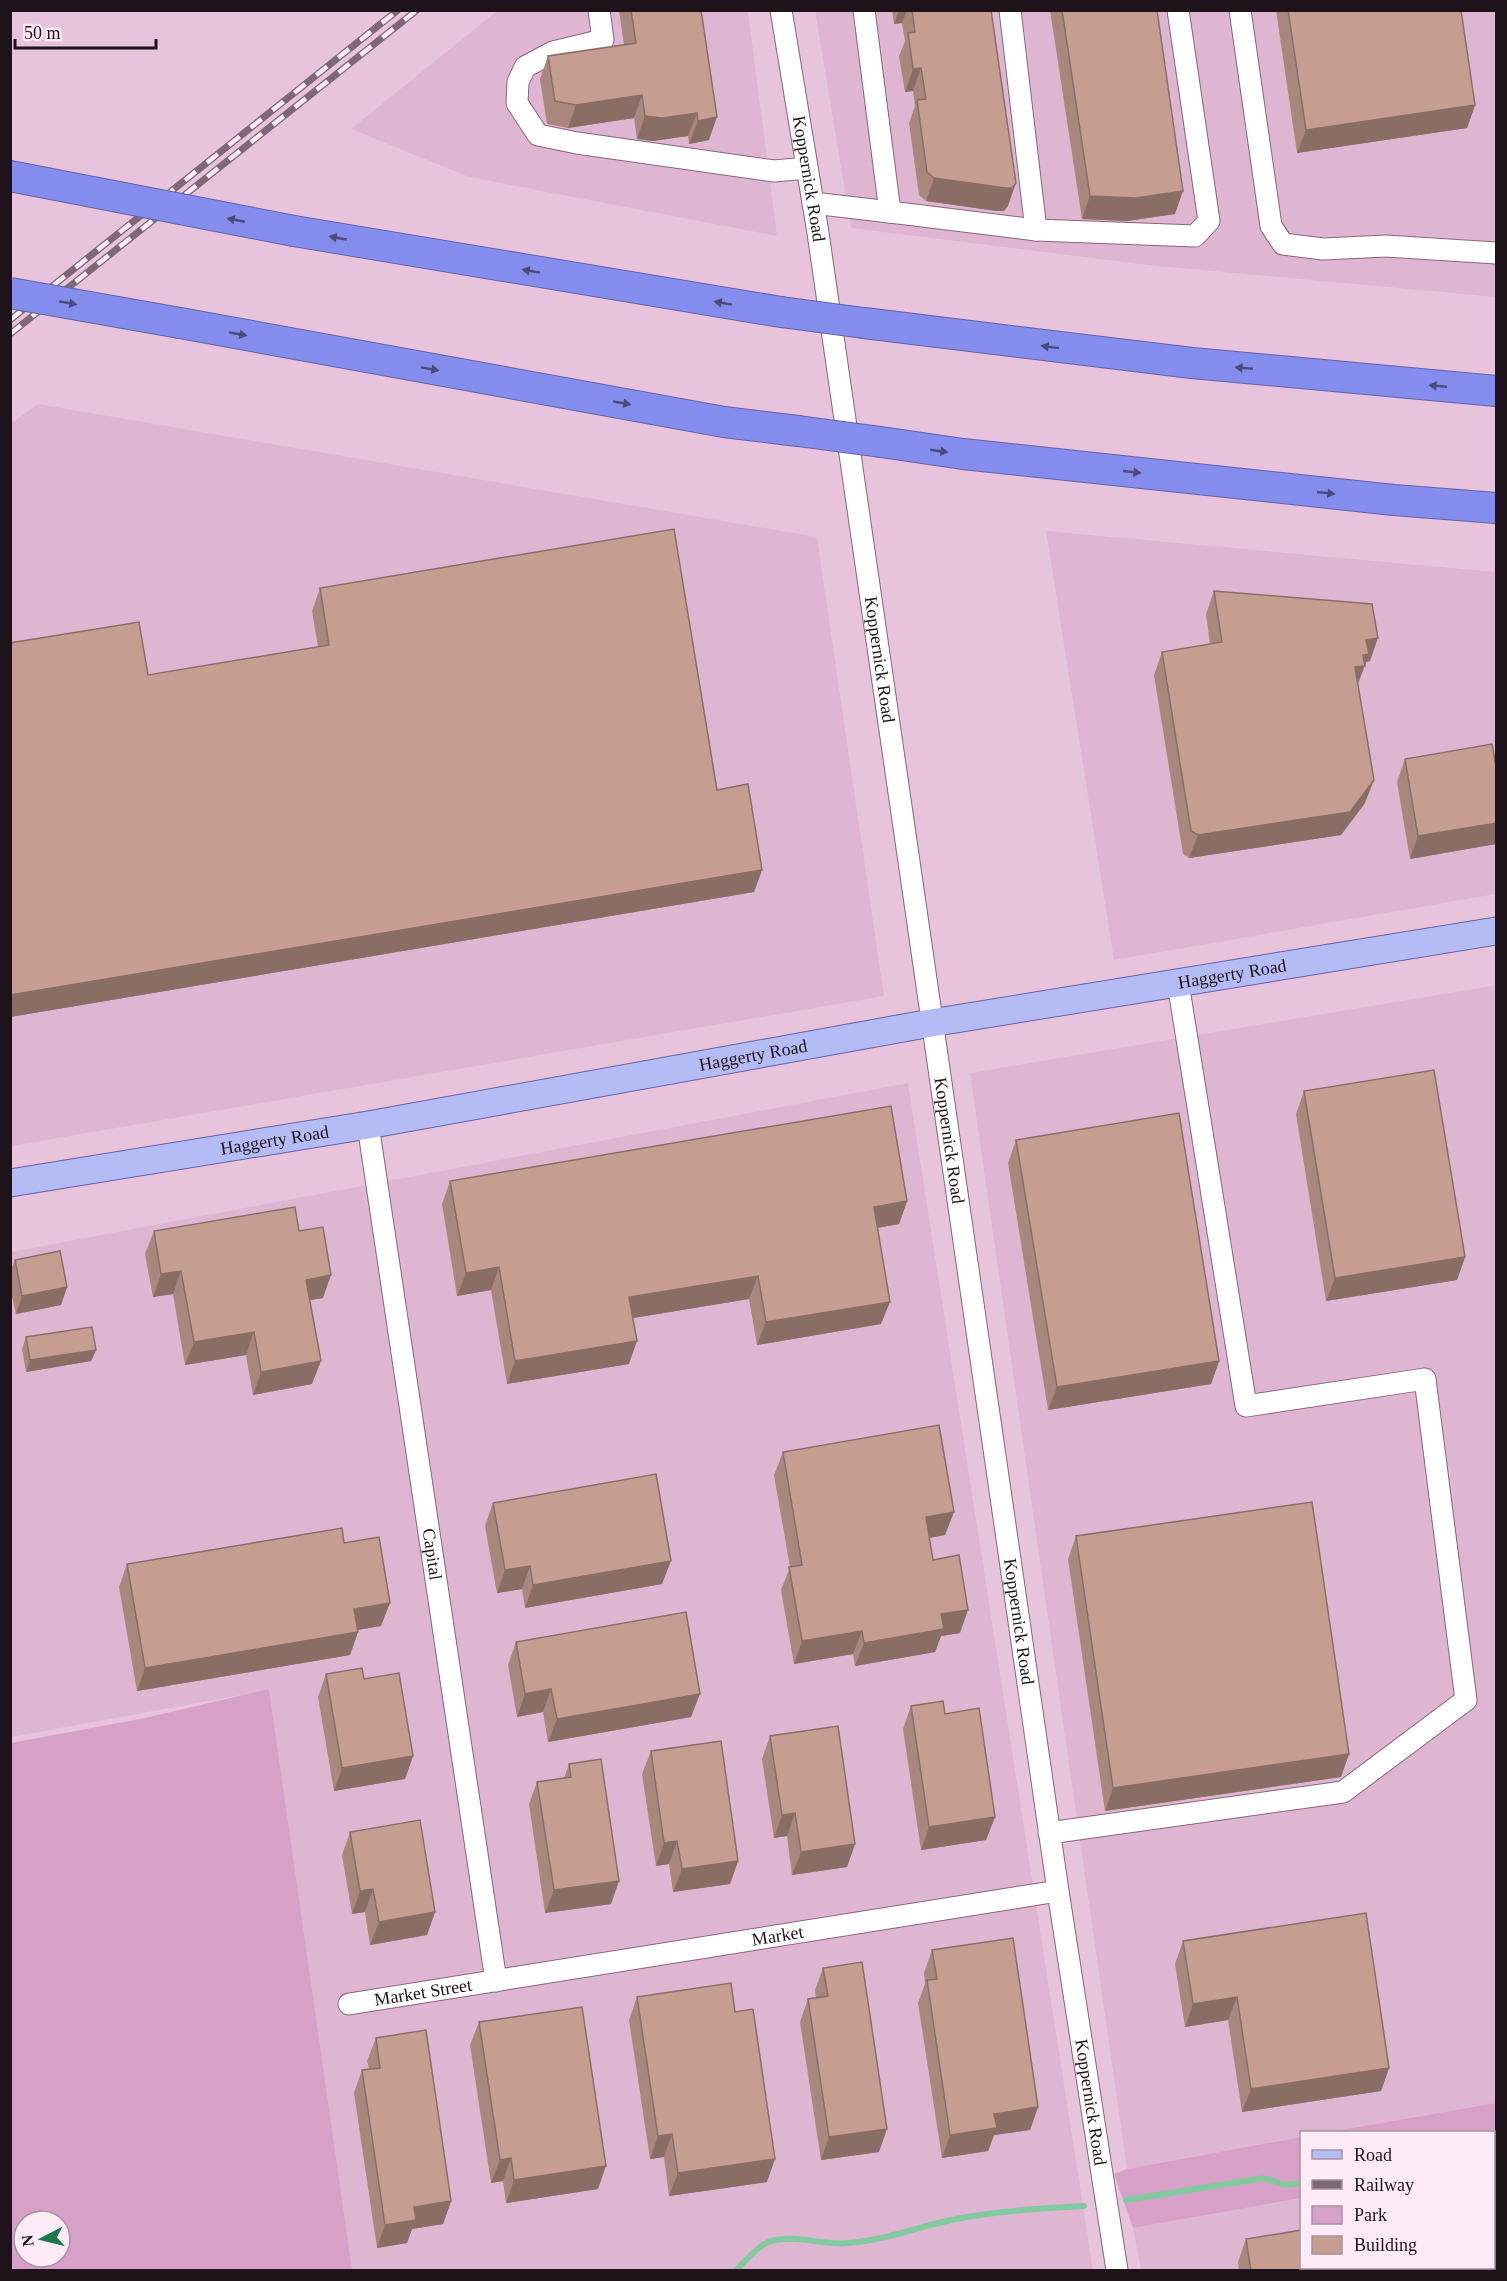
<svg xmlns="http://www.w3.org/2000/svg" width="1507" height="2281" viewBox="0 0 1507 2281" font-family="Georgia,serif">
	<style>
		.built { fill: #dfb6d2 }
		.green { fill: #d7a1c7; fill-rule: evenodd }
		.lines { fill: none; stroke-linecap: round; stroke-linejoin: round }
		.stream { stroke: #81ca9f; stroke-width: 6 }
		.minor-casing { stroke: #86667c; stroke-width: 23 }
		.major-casing { stroke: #6162a4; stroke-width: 29 }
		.highway-casing { stroke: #6162a4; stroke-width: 32 }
		.minor { stroke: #fff; stroke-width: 21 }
		.major { stroke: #b5bbf5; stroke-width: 27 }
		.highway { stroke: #848dee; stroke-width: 30 }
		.rail-casing { stroke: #7e6777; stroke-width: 7 }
		.rail { stroke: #feebf7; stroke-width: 4.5; stroke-dasharray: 14; stroke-linecap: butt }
		.highway-bridge-casing { stroke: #6162a4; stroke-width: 32; stroke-linecap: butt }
		.highway-bridge { stroke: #848dee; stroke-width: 30 }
		.wall { fill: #a9877d }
		.shaded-wall { fill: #8a6e66 }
		.building { fill: #c59d91; stroke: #8a6e66; stroke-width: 1.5 }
		.oneway { fill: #4c4a7a }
		.labels { text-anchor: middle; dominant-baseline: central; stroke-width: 5; stroke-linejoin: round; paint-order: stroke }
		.street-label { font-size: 18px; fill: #1f131b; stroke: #feebf7 }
	</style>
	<rect width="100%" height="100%" fill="#e8c4dc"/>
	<path class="built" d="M 497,11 L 748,11 L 777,236 L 469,177 L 351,129 Z
		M 815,11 L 1496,11 L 1496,297 L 1148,265 L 851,228 Z
		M 38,404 L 817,537 L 884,996 L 11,1146 L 10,424 Z
		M 1046,531 L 1496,572 L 1496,894 L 1114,960 Z
		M 1496,985 L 1496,2103 L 1329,2132 L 1302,2132 L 1301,2137 L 1127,2169 L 970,1073 Z
		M 908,1083 L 1093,2270 L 351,2270 L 269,1690 L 11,1737 L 11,1252 Z
		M 1494,2163 L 1496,2163 L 1496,2270 L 1141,2270 L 1133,2228 L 1301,2198 L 1302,2268 L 1494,2268 Z"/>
	<path class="green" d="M 269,1689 L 352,2270 L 11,2270 L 11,1743 L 145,1718 ZM 24,2221 L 60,2221 L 60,2257 L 24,2257 Z
		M 1496,2103 L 1496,2163 L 1494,2163 L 1494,2132 L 1329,2132 Z
		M 1301,2137 L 1301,2198 L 1133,2228 L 1114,2174 L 1127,2169 Z"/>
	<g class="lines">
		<path class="stream" d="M 1494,2150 L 1496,2150
			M 1126,2200 L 1264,2178 L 1285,2185 L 1302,2183
			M 736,2270 C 746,2261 758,2245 771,2241 C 797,2234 823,2246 849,2243 C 886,2240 920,2226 956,2219 C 999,2211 1041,2208 1084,2206"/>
		<defs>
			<g id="minor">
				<path d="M 599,10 L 603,40 L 553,52 L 525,67 L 518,82 L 517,103 L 538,135 L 577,143 L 774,171 L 807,168"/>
				<path id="s1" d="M 781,10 L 818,233 L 1058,1891 L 1117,2270"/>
				<path d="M 864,10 L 890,212 L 1036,230 L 1195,236 L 1209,221 L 1178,10"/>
				<path d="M 1010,10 L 1036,230"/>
				<path d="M 1240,10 L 1271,226 L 1283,244 L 1323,249 L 1386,246 L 1496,253"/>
				<path d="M 813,203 L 890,212"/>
				<path id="s2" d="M 368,1125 L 496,1981"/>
				<path d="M 1049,1833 L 1343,1792 L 1466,1700 L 1425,1379 L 1246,1406 L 1178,983"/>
				<path id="s3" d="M 349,2004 L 1058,1891"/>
			</g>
			<g id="major">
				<path id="s4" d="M 10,1183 L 368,1125 L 931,1023 L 1496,931"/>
			</g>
			<path id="highway" d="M 10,176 L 46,183
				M 294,231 L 781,312
				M 180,323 L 724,422 L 798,431
				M 864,323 L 1192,363 L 1496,391
				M 881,442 L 963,454 L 1394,500 L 1496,508"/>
		</defs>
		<use href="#minor" class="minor-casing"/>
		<use href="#major" class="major-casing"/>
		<use href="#highway" class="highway-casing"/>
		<use href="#minor" class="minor"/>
		<use href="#major" class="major"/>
		<use href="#highway" class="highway"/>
		<defs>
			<path id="rail" d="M 10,320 L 398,10
				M 10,334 L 417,10"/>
		</defs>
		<use href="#rail" class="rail-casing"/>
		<use href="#rail" class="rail"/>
		<defs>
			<path id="highway-bridge" d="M 46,183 L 294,231
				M 10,293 L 180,323
				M 781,312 L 864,323
				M 798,431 L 881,442"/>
		</defs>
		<use href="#highway-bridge" class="highway-bridge-casing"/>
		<use href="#highway-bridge" class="highway-bridge"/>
	</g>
	<path class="wall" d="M 619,10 L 701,10 L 709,140 L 689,144 L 688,136 L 653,141 L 637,139 L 634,118 L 568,128 L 547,124 L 540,79 L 548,56 L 624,45 Z
		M 892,10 L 991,10 L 1008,206 L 1004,211 L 997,211 L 926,201 L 919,195 L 909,123 L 915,106 L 913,91 L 905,92 L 899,56 L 905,41 L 902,23 L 894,24 Z
		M 1050,10 L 1157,10 L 1175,214 L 1127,221 L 1082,219 Z
		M 1276,10 L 1461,10 L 1475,105 L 1467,128 L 1297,153 Z
		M 320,588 L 717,790 L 762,870 L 754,892 L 10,1017 L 10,643 L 148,675 L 318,647 L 312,611 Z
		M 1214,591 L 1370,661 L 1366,662 L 1358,683 L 1365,803 L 1341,835 L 1189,858 L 1183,854 L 1154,675 L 1162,652 L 1210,644 L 1206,614 Z
		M 1405,759 L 1496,844 L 1410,859 L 1397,782 Z
		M 1304,1091 L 1465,1257 L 1457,1280 L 1326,1301 L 1296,1114 Z
		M 1016,1140 L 1219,1361 L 1211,1384 L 1048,1410 L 1008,1163 Z
		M 450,1181 L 907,1201 L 899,1224 L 877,1228 L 881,1324 L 757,1345 L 749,1299 L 633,1318 L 629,1364 L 507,1384 L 491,1290 L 457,1296 L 442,1204 Z
		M 154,1231 L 299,1231 L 323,1298 L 310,1300 L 312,1384 L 253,1395 L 246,1355 L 185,1365 L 173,1294 L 153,1297 L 145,1254 Z
		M 15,1260 L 67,1287 L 61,1305 L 16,1314 L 10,1288 L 10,1271 Z
		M 26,1337 L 96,1350 L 91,1361 L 26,1372 L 22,1349 Z
		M 783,1452 L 945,1535 L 929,1538 L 933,1560 L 960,1633 L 941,1636 L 935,1652 L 855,1666 L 853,1654 L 794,1664 L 781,1590 L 790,1567 L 774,1475 Z
		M 493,1503 L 662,1584 L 525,1608 L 522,1589 L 497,1593 L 485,1526 Z
		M 1076,1536 L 1349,1754 L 1341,1777 L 1105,1811 L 1068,1559 Z
		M 344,1543 L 381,1626 L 358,1630 L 358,1632 L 350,1655 L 137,1691 L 119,1587 L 127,1564 Z
		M 516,1642 L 691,1717 L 548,1742 L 543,1712 L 517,1717 L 508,1665 Z
		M 326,1674 L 364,1679 L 413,1756 L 405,1779 L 334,1791 L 318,1697 Z
		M 911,1706 L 945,1714 L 995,1817 L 986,1840 L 921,1850 L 903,1729 Z
		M 770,1736 L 855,1844 L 847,1867 L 792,1875 L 787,1836 L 774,1838 L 762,1759 Z
		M 651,1751 L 738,1861 L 730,1884 L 673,1892 L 669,1864 L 656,1866 L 642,1774 Z
		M 569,1764 L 611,1904 L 545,1913 L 529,1804 L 537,1782 L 564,1778 Z
		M 350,1832 L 435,1912 L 427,1935 L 370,1945 L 365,1912 L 352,1914 L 342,1855 Z
		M 1183,1941 L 1389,2068 L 1381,2091 L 1242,2112 L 1228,2020 L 1185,2027 L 1175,1964 Z
		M 932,1950 L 1038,2107 L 1030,2130 L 994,2135 L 988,2151 L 942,2158 L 918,2003 L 925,1984 L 924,1973 Z
		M 823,1968 L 879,2152 L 821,2160 L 800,2022 L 808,1999 L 816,1998 L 815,1990 Z
		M 637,1997 L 735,2012 L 767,2182 L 669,2196 L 664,2157 L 650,2159 L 629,2020 Z
		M 479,2022 L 598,2189 L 506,2203 L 503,2181 L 491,2183 L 470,2045 Z
		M 376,2038 L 451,2201 L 443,2224 L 412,2229 L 407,2243 L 377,2248 L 354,2093 L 362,2070 L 369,2069 L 367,2061 Z
		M 1497,2187 L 1497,2271 L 1239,2271 L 1238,2262 L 1246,2239 L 1494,2199 L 1494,2194 Z"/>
	<path class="shaded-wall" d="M 899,10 L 907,10 L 902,23 L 894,24 Z
		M 921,68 L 913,91 L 905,92 L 913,69 Z
		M 642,95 L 634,118 L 568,128 L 576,105 Z
		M 1475,105 L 1467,128 L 1297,153 L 1306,130 Z
		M 697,113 L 688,136 L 653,141 L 637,139 L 645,116 Z
		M 717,117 L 709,140 L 689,144 L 698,121 Z
		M 934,178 L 1016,183 L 1008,206 L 1004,211 L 997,211 L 926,201 Z
		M 1183,191 L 1175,214 L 1127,221 L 1082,219 L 1090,196 Z
		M 1378,638 L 1370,661 L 1366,662 L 1356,689 L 1347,690 L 1366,640 Z
		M 1374,780 L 1365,803 L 1341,835 L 1189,858 L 1198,835 Z
		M 1497,823 L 1496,844 L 1410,859 L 1418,836 Z
		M 762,870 L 754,892 L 10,1017 L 10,995 Z
		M 907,1201 L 899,1224 L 865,1230 L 874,1207 Z
		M 1465,1257 L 1457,1280 L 1326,1301 L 1335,1278 Z
		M 499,1267 L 491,1290 L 457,1296 L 466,1273 Z
		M 181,1271 L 173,1294 L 153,1297 L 161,1274 Z
		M 331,1275 L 323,1298 L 298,1302 L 306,1280 Z
		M 758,1276 L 749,1299 L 621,1320 L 629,1297 Z
		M 67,1287 L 61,1305 L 16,1314 L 22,1296 Z
		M 890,1302 L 881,1324 L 757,1345 L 766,1322 Z
		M 254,1332 L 246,1355 L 185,1365 L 194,1342 Z
		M 637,1341 L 629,1364 L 507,1384 L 515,1361 Z
		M 96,1350 L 91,1361 L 26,1372 L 30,1360 Z
		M 321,1361 L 312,1384 L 253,1395 L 261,1372 Z
		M 1219,1361 L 1211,1384 L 1048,1410 L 1057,1387 Z
		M 954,1512 L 945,1535 L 918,1540 L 926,1517 Z
		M 671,1561 L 662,1584 L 525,1608 L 533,1585 Z
		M 530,1566 L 522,1589 L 497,1593 L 505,1570 Z
		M 390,1603 L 381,1626 L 345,1632 L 354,1609 Z
		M 968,1610 L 960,1633 L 941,1636 L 935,1652 L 855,1666 L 864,1643 L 941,1614 Z
		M 862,1631 L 853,1654 L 794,1664 L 802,1641 Z
		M 358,1632 L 350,1655 L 137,1691 L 145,1668 Z
		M 551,1689 L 543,1712 L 517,1717 L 525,1694 Z
		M 700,1694 L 691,1717 L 548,1742 L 557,1719 Z
		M 1349,1754 L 1341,1777 L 1105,1811 L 1113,1788 Z
		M 413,1756 L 405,1779 L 334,1791 L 342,1768 Z
		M 795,1813 L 787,1836 L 774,1838 L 782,1815 Z
		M 995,1817 L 986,1840 L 921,1850 L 929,1827 Z
		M 677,1841 L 669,1864 L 656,1866 L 664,1843 Z
		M 855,1844 L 847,1867 L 792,1875 L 801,1852 Z
		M 738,1861 L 730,1884 L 673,1892 L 682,1869 Z
		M 619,1881 L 611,1904 L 545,1913 L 554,1890 Z
		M 373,1889 L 365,1912 L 352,1914 L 360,1891 Z
		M 435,1912 L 427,1935 L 370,1945 L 379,1922 Z
		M 1237,1997 L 1228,2020 L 1185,2027 L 1193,2004 Z
		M 1389,2068 L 1381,2091 L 1242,2112 L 1251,2089 Z
		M 1038,2107 L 1030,2130 L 994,2135 L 988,2151 L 942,2158 L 950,2135 L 994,2114 Z
		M 887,2129 L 879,2152 L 821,2160 L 829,2137 Z
		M 672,2134 L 664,2157 L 650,2159 L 658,2136 Z
		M 511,2158 L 503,2181 L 491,2183 L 500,2160 Z
		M 775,2159 L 767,2182 L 669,2196 L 678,2173 Z
		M 606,2166 L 598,2189 L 506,2203 L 514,2180 Z
		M 451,2201 L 443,2224 L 412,2229 L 407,2243 L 377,2248 L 385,2225 L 414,2207 Z"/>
	<path class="building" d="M 631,10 L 701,10 L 717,117 L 698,121 L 697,113 L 662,118 L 645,116 L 642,95 L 576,105 L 555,101 L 548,56 L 636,43 Z
		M 912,10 L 991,10 L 1016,183 L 1012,188 L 1006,188 L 934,178 L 927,172 L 917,100 L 926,99 L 921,68 L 913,69 L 908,33 L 915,32 Z
		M 1062,10 L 1157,10 L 1183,191 L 1136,198 L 1090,196 Z
		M 1288,10 L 1461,10 L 1475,105 L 1306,130 Z
		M 674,529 L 717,790 L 748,784 L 762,870 L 10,995 L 10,643 L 139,622 L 148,675 L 329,645 L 320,588 Z
		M 1214,591 L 1372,604 L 1378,638 L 1366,640 L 1369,654 L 1363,655 L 1365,666 L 1355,667 L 1374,780 L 1350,812 L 1198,835 L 1191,831 L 1162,652 L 1222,642 Z
		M 1492,744 L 1497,772 L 1497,823 L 1418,836 L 1405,759 Z
		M 1434,1070 L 1465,1257 L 1335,1278 L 1304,1091 Z
		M 891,1106 L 907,1201 L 874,1207 L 890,1302 L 766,1322 L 758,1276 L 629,1297 L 637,1341 L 515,1361 L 499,1267 L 466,1273 L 450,1181 Z
		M 1179,1113 L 1219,1361 L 1057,1387 L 1016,1140 Z
		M 295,1207 L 299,1231 L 323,1227 L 331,1275 L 306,1280 L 321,1361 L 261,1372 L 254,1332 L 194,1342 L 181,1271 L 161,1274 L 154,1231 Z
		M 60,1251 L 67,1287 L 22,1296 L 15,1260 Z
		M 92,1327 L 96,1350 L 30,1360 L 26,1337 Z
		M 939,1425 L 954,1512 L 926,1517 L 933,1560 L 959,1555 L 968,1610 L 941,1614 L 944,1629 L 864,1643 L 862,1631 L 802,1641 L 789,1567 L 802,1565 L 783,1452 Z
		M 656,1474 L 671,1561 L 533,1585 L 530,1566 L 505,1570 L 493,1503 Z
		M 1312,1502 L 1349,1754 L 1113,1788 L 1076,1536 Z
		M 342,1528 L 344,1543 L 379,1537 L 390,1603 L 354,1609 L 358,1632 L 145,1668 L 127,1564 Z
		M 686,1612 L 700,1694 L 557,1719 L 551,1689 L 525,1694 L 516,1642 Z
		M 362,1668 L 364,1679 L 399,1673 L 413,1756 L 342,1768 L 326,1674 Z
		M 943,1701 L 945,1714 L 979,1708 L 995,1817 L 929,1827 L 911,1706 Z
		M 838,1726 L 855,1844 L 801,1852 L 795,1813 L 782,1815 L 770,1736 Z
		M 721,1741 L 738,1861 L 682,1869 L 677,1841 L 664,1843 L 651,1751 Z
		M 601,1759 L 619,1881 L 554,1890 L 537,1782 L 571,1777 L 569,1764 Z
		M 420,1820 L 435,1912 L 379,1922 L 373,1889 L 360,1891 L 350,1832 Z
		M 1366,1913 L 1389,2068 L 1251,2089 L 1237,1997 L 1193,2004 L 1183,1941 Z
		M 1013,1938 L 1038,2107 L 994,2114 L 997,2128 L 950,2135 L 927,1980 L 937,1979 L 932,1950 Z
		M 862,1962 L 887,2129 L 829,2137 L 808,1999 L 828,1996 L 823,1968 Z
		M 731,1983 L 735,2012 L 753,2009 L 775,2159 L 678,2173 L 672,2134 L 658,2136 L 637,1997 Z
		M 582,2007 L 606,2166 L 514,2180 L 511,2158 L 500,2160 L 479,2022 Z
		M 426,2030 L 451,2201 L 414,2207 L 416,2220 L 385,2225 L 362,2070 L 380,2068 L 376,2038 Z
		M 1497,2198 L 1497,2271 L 1251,2271 L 1246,2239 L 1302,2230 L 1302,2268 L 1494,2268 L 1494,2199 Z"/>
	<defs><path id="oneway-solid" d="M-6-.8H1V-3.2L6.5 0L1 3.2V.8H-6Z" transform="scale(1.5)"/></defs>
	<g class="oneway">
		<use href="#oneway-solid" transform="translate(236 220) rotate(-169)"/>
		<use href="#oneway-solid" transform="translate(338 238) rotate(-170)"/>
		<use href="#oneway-solid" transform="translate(531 271) rotate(-170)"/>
		<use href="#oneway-solid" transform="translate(68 303) rotate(10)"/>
		<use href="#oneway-solid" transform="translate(723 303) rotate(-170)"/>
		<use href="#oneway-solid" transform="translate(238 334) rotate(10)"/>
		<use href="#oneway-solid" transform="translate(1050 347) rotate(-173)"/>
		<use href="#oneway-solid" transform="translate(1244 368) rotate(-175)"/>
		<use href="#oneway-solid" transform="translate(430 369) rotate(10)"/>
		<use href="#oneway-solid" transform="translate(1438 386) rotate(-175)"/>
		<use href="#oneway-solid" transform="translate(622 403) rotate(10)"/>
		<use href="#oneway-solid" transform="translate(939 451) rotate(8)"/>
		<use href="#oneway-solid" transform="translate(1132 472) rotate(6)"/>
		<use href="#oneway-solid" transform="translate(1326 493) rotate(6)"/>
	</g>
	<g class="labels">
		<g class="street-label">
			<text stroke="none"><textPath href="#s1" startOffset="171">Koppernick Road</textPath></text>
			<text stroke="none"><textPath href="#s1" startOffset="657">Koppernick Road</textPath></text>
			<text stroke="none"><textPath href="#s4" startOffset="1240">Haggerty Road</textPath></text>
			<text stroke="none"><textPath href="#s4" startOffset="754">Haggerty Road</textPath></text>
			<text stroke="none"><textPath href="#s4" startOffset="268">Haggerty Road</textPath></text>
			<text stroke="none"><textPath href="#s1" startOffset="1143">Koppernick Road</textPath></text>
			<text stroke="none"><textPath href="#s2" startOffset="434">Capital</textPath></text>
			<text stroke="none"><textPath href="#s1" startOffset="1629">Koppernick Road</textPath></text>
			<text stroke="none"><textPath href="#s3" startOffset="434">Market</textPath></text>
			<text stroke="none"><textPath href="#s3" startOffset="75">Market Street</textPath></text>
			<text stroke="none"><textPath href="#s1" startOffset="2115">Koppernick Road</textPath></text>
		</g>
	</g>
	<rect width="1507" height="2281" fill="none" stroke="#1f131b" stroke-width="24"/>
	<rect x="1300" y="2131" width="195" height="138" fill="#feebf7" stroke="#a5959f" stroke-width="1.5"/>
	<rect x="1312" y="2150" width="30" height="9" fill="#b5bbf5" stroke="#a5959f" stroke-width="1.5"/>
	<text x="1354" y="2161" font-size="18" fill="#1f131b">Road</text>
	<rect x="1312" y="2180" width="30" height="9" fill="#7e6777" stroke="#a5959f" stroke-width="1.5"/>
	<text x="1354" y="2191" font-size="18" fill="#1f131b">Railway</text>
	<rect x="1312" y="2206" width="30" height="18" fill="#d7a1c7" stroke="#a5959f" stroke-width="1.5"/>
	<text x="1354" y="2221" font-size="18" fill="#1f131b">Park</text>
	<rect x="1312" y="2236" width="30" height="18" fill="#c59d91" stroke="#a5959f" stroke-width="1.5"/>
	<text x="1354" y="2251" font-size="18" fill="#1f131b">Building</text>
	<g transform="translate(42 2239) rotate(263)"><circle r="28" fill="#feebf7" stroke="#a5959f" stroke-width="1.5"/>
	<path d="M0-4.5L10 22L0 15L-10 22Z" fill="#1c774c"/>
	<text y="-9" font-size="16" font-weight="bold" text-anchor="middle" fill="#1f131b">N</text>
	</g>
	<path d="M15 39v9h141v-9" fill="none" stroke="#1f131b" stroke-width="3"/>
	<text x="24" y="39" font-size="18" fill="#1f131b" stroke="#feebf7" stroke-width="4.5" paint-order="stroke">50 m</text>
</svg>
